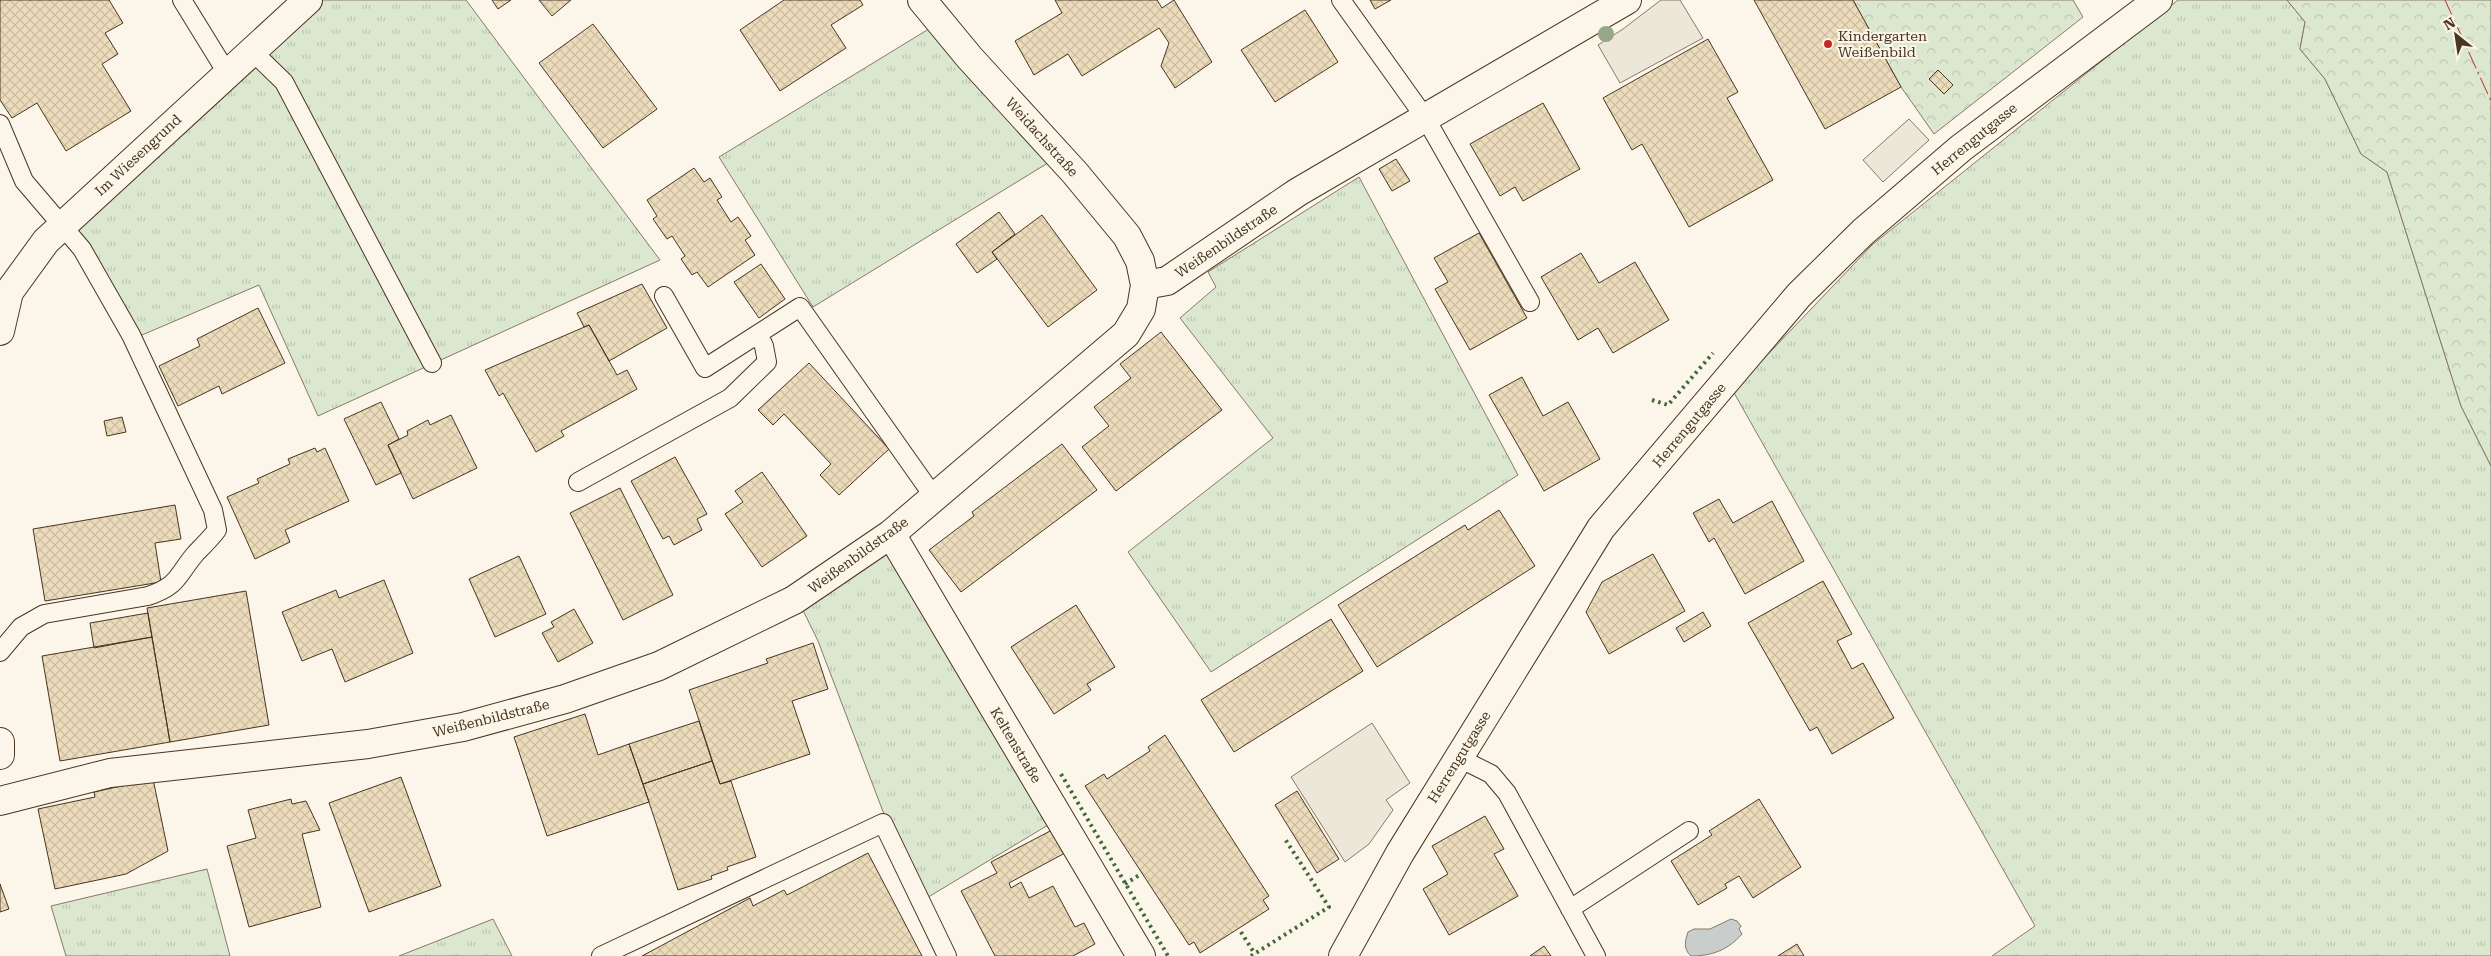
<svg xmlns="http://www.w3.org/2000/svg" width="2491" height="956" viewBox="0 0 2491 956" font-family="'Roboto Serif',serif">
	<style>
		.grass { fill: url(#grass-tufts); stroke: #887966 }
		.forest { fill: url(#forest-crowns); stroke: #887966 }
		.parking { fill: #ede7d9; stroke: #887966 }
		.water { fill: #c9cecd; stroke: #887966 }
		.building { fill: url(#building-cross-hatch); stroke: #4a3520 }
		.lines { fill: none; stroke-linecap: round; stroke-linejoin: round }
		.lane-casing { stroke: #4a3520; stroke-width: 20 }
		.street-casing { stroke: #4a3520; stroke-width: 30 }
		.lane { stroke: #fbf6e9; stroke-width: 18 }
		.street { stroke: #fbf6e9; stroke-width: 28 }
		.hedge { stroke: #436837; stroke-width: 4; stroke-dasharray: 2.5 4; stroke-linecap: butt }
		.power { stroke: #c62828; stroke-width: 1; stroke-dasharray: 18 4 2.5 4; stroke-linecap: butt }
		.tree { fill: #96a887 }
		.poi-dot { fill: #c62828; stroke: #fbf6e9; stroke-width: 2 }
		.labels { text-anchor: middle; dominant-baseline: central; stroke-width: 4; stroke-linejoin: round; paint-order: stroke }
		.poi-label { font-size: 14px; fill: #4a3520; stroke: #fbf6e9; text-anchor: start }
		.street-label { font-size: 14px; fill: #4a3520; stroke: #fbf6e9 }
	</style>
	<defs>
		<pattern id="grass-tufts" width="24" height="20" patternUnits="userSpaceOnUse" patternTransform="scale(1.25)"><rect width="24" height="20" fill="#dce7d0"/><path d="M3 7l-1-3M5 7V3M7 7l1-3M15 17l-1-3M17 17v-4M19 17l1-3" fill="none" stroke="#bec7b2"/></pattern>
		<pattern id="forest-crowns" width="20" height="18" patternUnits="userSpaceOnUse" patternTransform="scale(1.25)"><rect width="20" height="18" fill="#dce7d0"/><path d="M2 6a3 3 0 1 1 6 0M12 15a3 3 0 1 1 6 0" fill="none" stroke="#bec7b2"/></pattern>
		<pattern id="building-cross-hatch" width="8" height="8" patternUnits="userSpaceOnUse" patternTransform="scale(1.25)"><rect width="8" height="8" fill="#ecdcbc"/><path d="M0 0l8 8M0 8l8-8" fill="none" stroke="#ccbda1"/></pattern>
	</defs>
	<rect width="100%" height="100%" fill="#fbf6e9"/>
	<path class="grass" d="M 309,0 L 466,0 L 660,260 L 318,416 L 259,285 L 135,338 L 66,225 Z
		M 2178,0 L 2287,0 L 2305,22 L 2300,49 L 2325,79 L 2361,154 L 2387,172 L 2461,406 L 2491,466 L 2491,956 L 1992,956 L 2035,926 L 1733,391 L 1872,245 Z
		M 937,24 L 1056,158 L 813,307 L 719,157 Z
		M 1359,177 L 1518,475 L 1211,672 L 1128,552 L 1273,438 L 1180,318 L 1216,287 L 1208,272 Z
		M 891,538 L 1058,819 L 925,899 L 887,822 L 818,641 L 798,600 Z
		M 207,869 L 230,956 L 66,956 L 51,906 Z
		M 493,919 L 512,956 L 399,956 Z"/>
	<path class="forest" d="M 1853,0 L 2073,0 L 2083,17 L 1934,134 L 1901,87 Z
		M 2287,0 L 2491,0 L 2491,466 L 2461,406 L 2387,172 L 2361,154 L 2325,79 L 2300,49 L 2305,22 Z"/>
	<path class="parking" d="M 1661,0 L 1680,0 L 1703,38 L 1620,83 L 1598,45 L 1623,29 Z
		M 1909,119 L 1929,140 L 1883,182 L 1863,160 Z
		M 1372,723 L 1410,783 L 1386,800 L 1393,810 L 1369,844 L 1345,862 L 1291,777 Z"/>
	<path class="water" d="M 1731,919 L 1737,921 L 1741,926 L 1739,929 L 1742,934 C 1728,950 1712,956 1691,956 C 1683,949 1685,941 1688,932 L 1694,929 L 1710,929 Z"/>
	<path class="building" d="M 0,0 L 109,0 L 123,23 L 105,33 L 118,54 L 102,64 L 131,111 L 66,151 L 37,103 L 12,118 L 0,100 Z
		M 492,0 L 511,0 L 498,9 Z
		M 539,0 L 571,0 L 552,16 Z
		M 784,0 L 860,0 L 863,5 L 831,25 L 846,48 L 780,91 L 740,30 Z
		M 1055,0 L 1157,0 L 1162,8 L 1174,0 L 1212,62 L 1175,88 L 1161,66 L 1169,43 L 1159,28 L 1082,76 L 1068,54 L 1034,75 L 1015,41 L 1062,13 Z
		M 1370,0 L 1391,0 L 1375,9 Z
		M 1754,0 L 1853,0 L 1901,87 L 1825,129 Z
		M 1305,10 L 1338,62 L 1275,102 L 1241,50 Z
		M 593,24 L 657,109 L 603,148 L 539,63 Z
		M 1708,39 L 1738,92 L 1727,98 L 1773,180 L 1689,227 L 1642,144 L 1632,150 L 1603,98 Z
		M 1938,70 L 1953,85 L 1944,94 L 1929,79 Z
		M 1543,103 L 1580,169 L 1523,201 L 1515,187 L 1500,196 L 1470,144 Z
		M 1396,159 L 1410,181 L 1392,191 L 1379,169 Z
		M 694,168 L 704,182 L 710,178 L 722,197 L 717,200 L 731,222 L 738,217 L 751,236 L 745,240 L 755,255 L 708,287 L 697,272 L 692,275 L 681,259 L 685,256 L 672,236 L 667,239 L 653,219 L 657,216 L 647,200 Z
		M 999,212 L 1015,234 L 992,252 L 997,259 L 977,273 L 956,244 Z
		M 1042,215 L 1097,290 L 1048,327 L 992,252 Z
		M 1479,233 L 1527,318 L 1470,350 L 1435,289 L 1448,282 L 1434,258 Z
		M 1581,253 L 1599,283 L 1635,262 L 1669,320 L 1613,353 L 1598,328 L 1578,340 L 1541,277 Z
		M 761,264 L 785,299 L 759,318 L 734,282 Z
		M 642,284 L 667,328 L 609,361 L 589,325 L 584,327 L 577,313 Z
		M 258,308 L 285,363 L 222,394 L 219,386 L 178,406 L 159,366 L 200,346 L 197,339 Z
		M 589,325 L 617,375 L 627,370 L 637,389 L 561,431 L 564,436 L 536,452 L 503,393 L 499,396 L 485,370 Z
		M 1161,332 L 1222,410 L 1116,491 L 1082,447 L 1109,426 L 1094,407 L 1131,378 L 1120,364 Z
		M 809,363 L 889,449 L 839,495 L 820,475 L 831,464 L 784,414 L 773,425 L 758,410 Z
		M 1522,377 L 1543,416 L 1568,402 L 1600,459 L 1544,491 L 1489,395 Z
		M 381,402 L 399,439 L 388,445 L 401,473 L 376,485 L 344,419 Z
		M 451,415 L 477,468 L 413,499 L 388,445 L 408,435 L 407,431 L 428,420 L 430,425 Z
		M 122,417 L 126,432 L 107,436 L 104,421 Z
		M 1062,444 L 1097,490 L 961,592 L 929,550 L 974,516 L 972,512 Z
		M 315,448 L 317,452 L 325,448 L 349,501 L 285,530 L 290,542 L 255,559 L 227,497 L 259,483 L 257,479 L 290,464 L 288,459 Z
		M 675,457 L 707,514 L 697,519 L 702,530 L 674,545 L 669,536 L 663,539 L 631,481 Z
		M 762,472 L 807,536 L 762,567 L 725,514 L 743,502 L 735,491 Z
		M 620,488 L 673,595 L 623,620 L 570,513 Z
		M 1719,499 L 1733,523 L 1772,501 L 1804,561 L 1745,594 L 1714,538 L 1709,542 L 1693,513 Z
		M 175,505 L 181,539 L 155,543 L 161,582 L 45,601 L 33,529 Z
		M 1499,510 L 1535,566 L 1377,667 L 1338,605 L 1465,525 L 1468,530 Z
		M 1653,554 L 1685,611 L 1609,654 L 1586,612 L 1602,582 Z
		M 519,556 L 546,614 L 495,637 L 469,579 Z
		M 384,580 L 413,653 L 345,682 L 332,649 L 302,661 L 282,612 L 336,590 L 339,598 Z
		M 1823,581 L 1852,634 L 1837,641 L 1852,669 L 1863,663 L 1894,718 L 1832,754 L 1817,727 L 1810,731 L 1748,623 Z
		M 246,591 L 269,725 L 170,742 L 147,608 Z
		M 1076,605 L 1115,667 L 1087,684 L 1091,690 L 1054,714 L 1011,647 Z
		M 574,609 L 593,643 L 558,662 L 542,633 L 554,627 L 551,622 Z
		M 1703,612 L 1711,626 L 1684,642 L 1676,628 Z
		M 148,613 L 152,637 L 94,648 L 90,623 Z
		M 1331,619 L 1363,671 L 1234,752 L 1201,700 Z
		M 152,637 L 170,742 L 60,761 L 42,656 Z
		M 813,643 L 828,689 L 792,701 L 810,754 L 720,784 L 689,690 L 768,663 L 766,659 Z
		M 585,714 L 598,755 L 629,744 L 649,802 L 547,836 L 514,737 Z
		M 699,721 L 712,761 L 643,784 L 629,744 Z
		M 1165,735 L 1269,896 L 1263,900 L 1269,909 L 1200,953 L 1194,942 L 1189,945 L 1085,786 L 1104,774 L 1107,779 L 1150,751 L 1148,747 Z
		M 712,761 L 720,784 L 731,781 L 756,857 L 727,867 L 728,870 L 711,876 L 712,879 L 678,890 L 643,784 Z
		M 401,777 L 441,886 L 369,912 L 329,803 Z
		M 153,779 L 168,851 L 126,874 L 55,889 L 38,809 L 95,797 L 94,792 Z
		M 1297,791 L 1339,859 L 1317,873 L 1275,805 Z
		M 291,799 L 292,804 L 306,801 L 320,830 L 302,834 L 321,907 L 249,927 L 227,846 L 256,838 L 248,810 Z
		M 1759,799 L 1801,867 L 1753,898 L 1739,876 L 1725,884 L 1727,888 L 1698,905 L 1671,861 L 1712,835 L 1709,831 Z
		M 1485,816 L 1504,849 L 1494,854 L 1518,896 L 1449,935 L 1423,889 L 1448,874 L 1432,846 Z
		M 1052,830 L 1065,853 L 1009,883 L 1011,888 L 1021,882 L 1029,898 L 1053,886 L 1075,927 L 1084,923 L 1095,944 L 1073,956 L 995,956 L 961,891 L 997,873 L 991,862 Z
		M 868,853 L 922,956 L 642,956 L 750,898 L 753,906 L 784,890 L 787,895 Z
		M 0,884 L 9,909 L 0,912 Z
		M 1797,944 L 1804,956 L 1778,956 Z
		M 1544,946 L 1551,956 L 1530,956 Z"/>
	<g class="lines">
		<defs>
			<path id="lane" d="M 182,0 L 227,73
				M 1341,0 L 1426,119 L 1530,302
				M 252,51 L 284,82 L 432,363
				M 0,124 L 24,181 L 82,249 L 131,335 L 213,510 L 217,530 C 211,538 204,545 196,553 C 177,575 179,586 148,596 L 44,614 L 21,627 L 0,652
				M 664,296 L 705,368 L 800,307 L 934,497
				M 578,482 L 730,398 L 767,362 L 764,346 L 758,334
				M 1459,758 L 1491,774 L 1507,793 L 1596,956
				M 1570,909 L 1689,831
				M 601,956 L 883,823 L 947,956"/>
			<path id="street" d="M 922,0 L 969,57 L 1075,173 L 1127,236 L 1140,261 L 1145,285
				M 0,331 L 9,292 L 46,241 L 308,0
				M 891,534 L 1141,956
				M 0,742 L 0,755
				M 0,801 L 110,773 L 368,744 L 463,727 L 565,699 L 659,666 L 794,600 L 891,534 L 1126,334 L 1141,309 L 1145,285 L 1167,281 L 1298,192 L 1627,0
				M 1343,956 L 1400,853 L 1601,528 L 1799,295 L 1863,232 L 1961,148 L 2158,0"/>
		</defs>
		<use href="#lane" class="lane-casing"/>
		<use href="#street" class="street-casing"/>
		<use href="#lane" class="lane"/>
		<use href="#street" class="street"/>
		<path class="hedge" d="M 1652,400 L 1668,405 L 1713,353
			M 1061,774 L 1168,956
			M 1125,884 L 1141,874
			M 1241,932 L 1255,954
			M 1251,956 L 1329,907 L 1285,839"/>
		<path class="power" d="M 2445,0 L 2491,101"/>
	</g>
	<circle class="tree" cx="1606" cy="34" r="8"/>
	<circle class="poi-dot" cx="1828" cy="44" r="5"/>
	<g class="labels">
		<g class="poi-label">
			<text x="1838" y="36">Kindergarten<tspan x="1838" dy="16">Weißenbild</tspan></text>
		</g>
		<g class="street-label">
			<text transform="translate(1042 137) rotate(48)">Weidachstraße</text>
			<text transform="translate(1974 139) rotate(-39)">Herrengutgasse</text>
			<text transform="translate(138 155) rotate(-43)">Im Wiesengrund</text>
			<text transform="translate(1226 241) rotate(-34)">Weißenbildstraße</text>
			<text transform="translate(1689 425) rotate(-50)">Herrengutgasse</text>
			<text transform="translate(858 555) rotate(-36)">Weißenbildstraße</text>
			<text transform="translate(491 718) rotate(-14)">Weißenbildstraße</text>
			<text transform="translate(1016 745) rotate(59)">Keltenstraße</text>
			<text transform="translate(1459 757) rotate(-58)">Herrengutgasse</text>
		</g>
	</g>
	<g transform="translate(2456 35) rotate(330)" stroke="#fbf6e9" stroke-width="4" paint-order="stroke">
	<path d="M0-4L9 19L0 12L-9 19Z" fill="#4a3520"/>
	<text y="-8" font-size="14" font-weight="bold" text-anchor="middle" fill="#4a3520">N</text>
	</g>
</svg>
